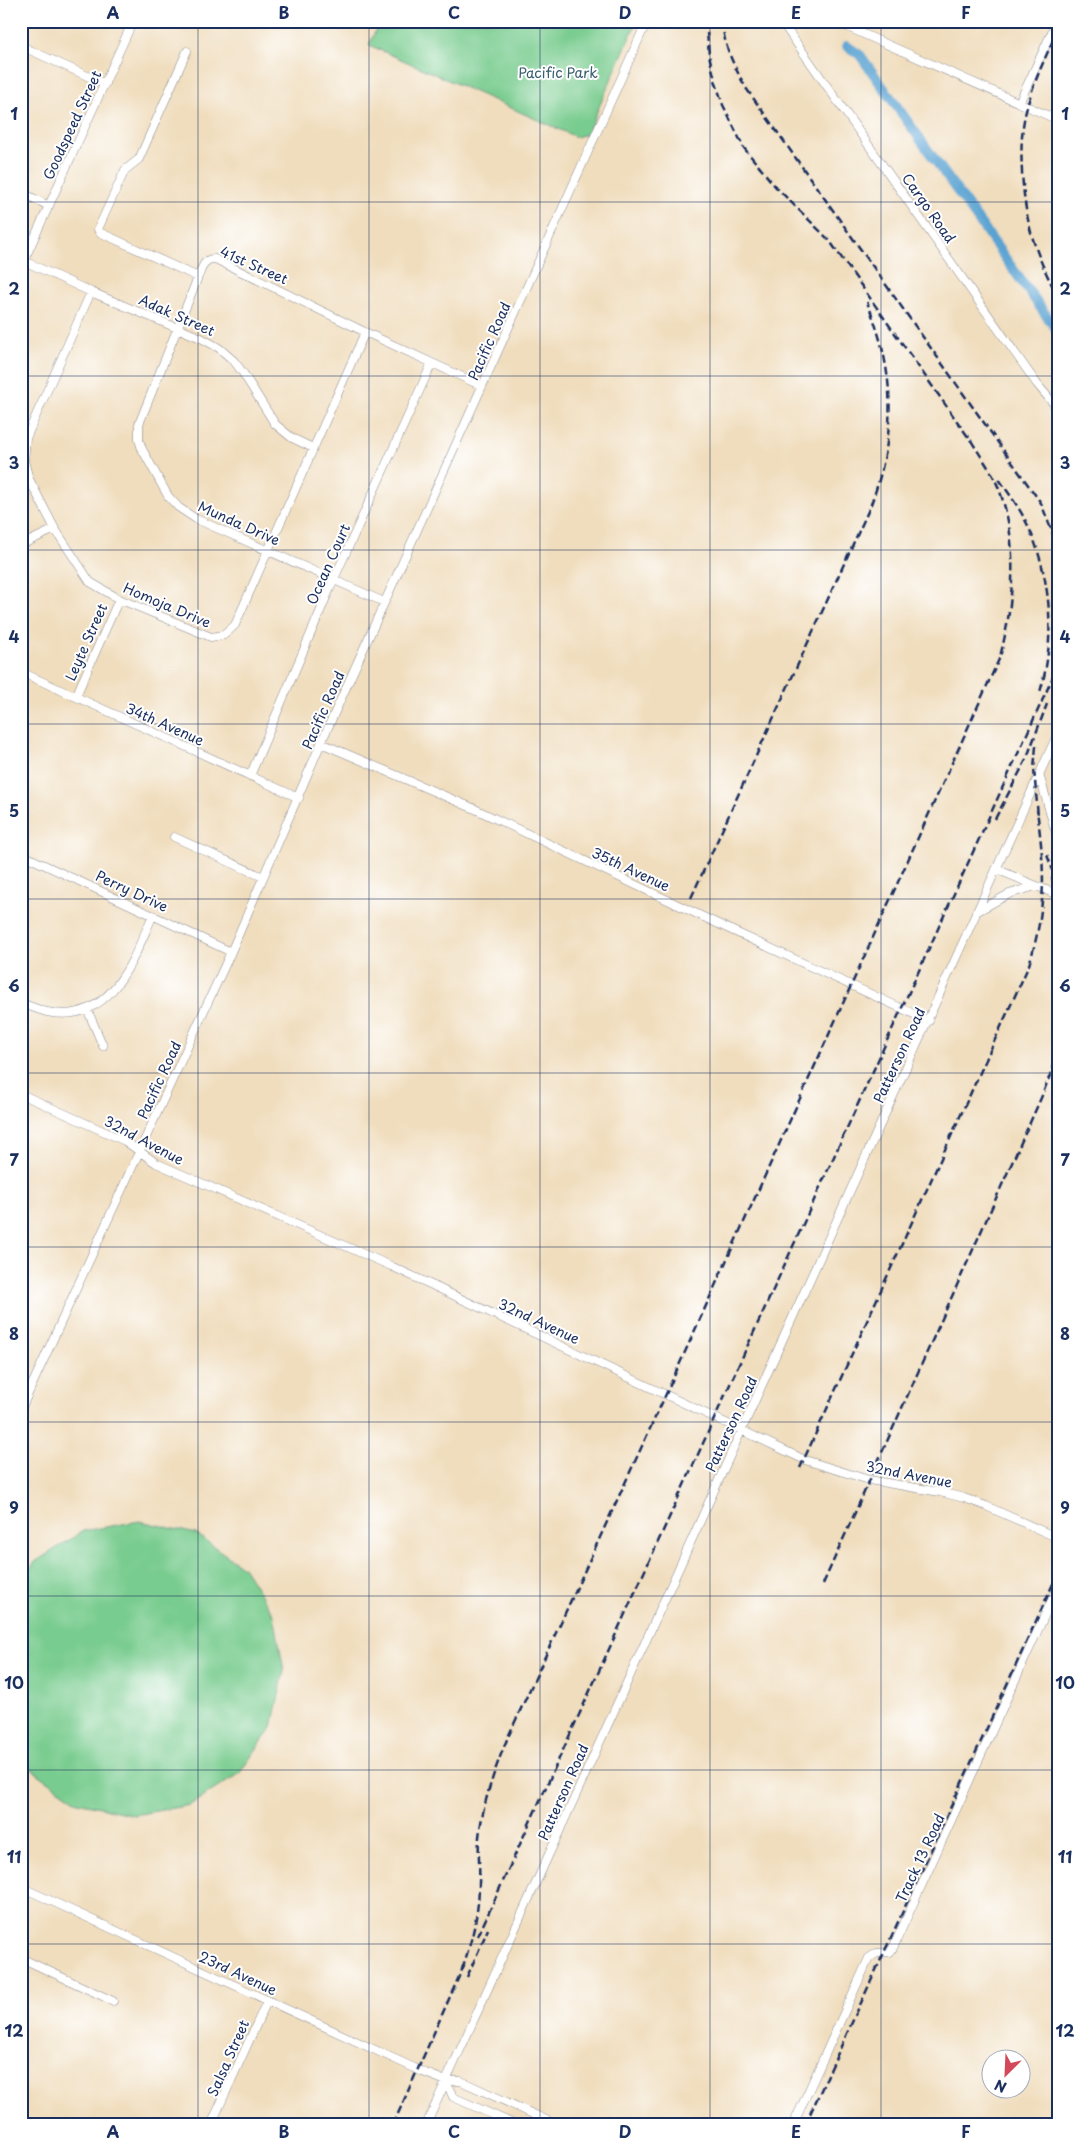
<svg xmlns="http://www.w3.org/2000/svg" width="1079" height="2146" viewBox="0 0 1079 2146" font-family="'Playpen Sans',sans-serif">
	<style>
		.green { fill: #79cc8f; stroke: #4a7e76 }
		.lines { fill: none; stroke-linecap: round; stroke-linejoin: round }
		.canal { stroke: #5aa3d1; stroke-width: 10 }
		.street-casing { stroke: #86868e; stroke-width: 9 }
		.street { stroke: #fff; stroke-width: 8 }
		.rail { stroke: #1b2f5e; stroke-width: 2.5; stroke-dasharray: 8 4; stroke-linecap: butt }
		.grid { fill: none; stroke: #1b2f5e; stroke-width: 1; stroke-opacity: 0.55 }
		.labels { text-anchor: middle; dominant-baseline: central; stroke-width: 4; stroke-linejoin: round; paint-order: stroke }
		.park-label { font-size: 14px; fill: #375e6d; stroke: #fff }
		.street-label { font-size: 14px; fill: #1b2f5e; stroke: #fff }
		.neatline { fill: none; stroke: #1b2f5e; stroke-width: 2 }
		.grid-label { font-size: 16px; text-anchor: middle; font-weight: bold; fill: #1b2f5e }
	</style>
	<rect width="100%" height="100%" fill="#fff"/>
	<filter id="ink" filterUnits="userSpaceOnUse"><feTurbulence type="fractalNoise" baseFrequency=".02" numOctaves="2"/><feDisplacementMap in="SourceGraphic" scale="10" xChannelSelector="R" yChannelSelector="G"/><feConvolveMatrix kernelMatrix="1 2 1 2 8 2 1 2 1" color-interpolation-filters="sRGB"/></filter>
	<filter id="wash" filterUnits="userSpaceOnUse"><feTurbulence type="fractalNoise" baseFrequency=".0096" numOctaves="4" result="noise"/><feDisplacementMap in="SourceGraphic" scale="20" xChannelSelector="R" yChannelSelector="G"/><feGaussianBlur stdDeviation="1.12" result="paint"/><feColorMatrix in="noise" values="0 0 0 0 0 0 0 0 0 0 0 0 0 0 0 0 0 1.4 0 .05"/><feComposite in="paint" operator="in"/></filter>
	<g filter="url(#wash)">
		<rect width="100%" height="100%" fill="#f0ddbd"/>
		<path class="green" d="M 380,21 L 637,21 L 587,134 L 576,137 L 369,45 Z
			M 140,1521 L 196,1534 L 243,1567 L 274,1615 L 284,1671 L 272,1727 L 239,1774 L 190,1805 L 134,1815 L 78,1802 L 31,1769 L 21,1755 L 21,1581 L 35,1562 L 83,1531 Z"/>
		<g class="lines">
			<path class="canal" d="M 847,46 L 860,55 L 1058,332"/>
		</g>
	</g>
	<g filter="url(#ink)">
		<g class="lines">
			<defs>
				<path id="street" d="M 781,21 L 1037,384 L 1058,409
					M 834,21 L 1058,120
					M 21,46 L 105,84
					M 187,51 L 139,159 L 125,170 L 98,229 L 99,232 L 198,277
					M 1019,103 L 1057,21
					M 21,192 L 49,206
					M 24,261 L 91,292 L 201,338 L 219,348 L 234,361 L 243,373 L 275,424 L 292,438 L 313,448
					M 21,267 L 133,21
					M 91,292 L 26,438 L 24,461 L 29,479 L 55,529 L 90,582 L 119,599 L 211,637 L 224,635 L 235,625 L 365,332
					M 21,545 L 55,529
					M 384,602 L 196,519 L 178,507 L 168,496 L 142,449 L 139,440 L 139,424 L 198,277 C 202,268 204,258 215,259 L 365,332 L 482,386
					M 21,672 L 299,798
					M 76,696 L 119,599
					M 321,743 L 475,809 L 731,930 L 929,1021
					M 1039,774 L 1058,840
					M 250,776 L 334,579 L 432,363
					M 174,837 L 263,877
					M 21,854 L 231,952
					M 996,869 L 1058,895
					M 976,912 L 1009,894 L 1036,886
					M 21,1003 C 30,1006 38,1010 47,1012 C 111,1026 133,959 153,915
					M 87,1009 L 103,1046
					M 21,1094 L 125,1141 L 156,1163 L 391,1266 L 805,1460 L 869,1480 L 940,1492 L 964,1498 L 986,1506 L 1058,1538
					M 21,1409 L 231,952 L 321,743 L 647,21
					M 21,1887 L 423,2072 L 446,2081 L 461,2081 L 557,2125
					M 21,1958 L 113,2001
					M 446,2081 L 453,2097 L 516,2125
					M 211,2125 L 267,2001
					M 426,2125 L 1058,733
					M 793,2125 L 869,1958 L 877,1953 L 890,1952 L 893,1948 L 1058,1586"/>
			</defs>
			<use href="#street" class="street-casing"/>
			<use href="#street" class="street"/>
			<path class="rail" d="M 706,21 L 709,55 L 715,80 L 723,105 L 744,148 L 775,186 L 829,240 L 971,441
				M 722,21 C 724,47 734,66 746,88 L 1041,503 L 1058,547
				M 1058,29 C 1046,56 1033,83 1026,111 C 1021,130 1021,152 1022,172 C 1025,221 1034,253 1058,296
				M 999,479 C 1010,495 1021,510 1029,528 C 1051,578 1056,639 1040,692
				M 1036,746 L 1034,769 L 1038,816
				M 995,819 L 1026,760 L 1047,704
				M 1047,855 L 1058,883
				M 1052,877 L 1058,902
				M 691,898 L 870,507 C 897,435 896,373 867,302
				M 800,1468 L 1029,965 C 1047,905 1045,871 1037,810
				M 823,1584 L 1041,1098 L 1058,1055
				M 478,1936 L 1058,666
				M 462,1969 C 472,1941 479,1913 479,1883 C 480,1868 478,1852 479,1837 C 483,1802 495,1768 508,1737 L 666,1394 L 1000,657 C 1014,602 1019,543 999,489 C 992,470 977,452 968,435
				M 467,1977 L 488,1929
				M 393,2125 L 465,1963
				M 805,2125 L 1058,1573"/>
		</g>
	</g>
	<path class="grid" d="M 198,21 L 198,2125M 369,21 L 369,2125M 540,21 L 540,2125M 710,21 L 710,2125M 881,21 L 881,2125M 21,202 L 1058,202M 21,376 L 1058,376M 21,550 L 1058,550M 21,724 L 1058,724M 21,899 L 1058,899M 21,1073 L 1058,1073M 21,1247 L 1058,1247M 21,1422 L 1058,1422M 21,1596 L 1058,1596M 21,1770 L 1058,1770M 21,1944 L 1058,1944"/>
	<g class="labels">
		<g class="park-label">
			<text x="558" y="72">Pacific Park</text>
		</g>
		<g class="street-label">
			<text transform="translate(72 125) rotate(-65)">Goodspeed Street</text>
			<text transform="translate(929 208) rotate(55)">Cargo Road</text>
			<text transform="translate(254 265) rotate(24)">41st Street</text>
			<text transform="translate(177 315) rotate(24)">Adak Street</text>
			<text transform="translate(489 341) rotate(-66)">Pacific Road</text>
			<text transform="translate(239 523) rotate(24)">Munda Drive</text>
			<text transform="translate(328 564) rotate(-66)">Ocean Court</text>
			<text transform="translate(167 605) rotate(23)">Homoja Drive</text>
			<text transform="translate(86 642) rotate(-66)">Leyte Street</text>
			<text transform="translate(323 710) rotate(-66)">Pacific Road</text>
			<text transform="translate(165 724) rotate(24)">34th Avenue</text>
			<text transform="translate(631 869) rotate(25)">35th Avenue</text>
			<text transform="translate(132 891) rotate(25)">Perry Drive</text>
			<text transform="translate(899 1055) rotate(-65)">Patterson Road</text>
			<text transform="translate(159 1080) rotate(-65)">Pacific Road</text>
			<text transform="translate(144 1140) rotate(28)">32nd Avenue</text>
			<text transform="translate(539 1321) rotate(25)">32nd Avenue</text>
			<text transform="translate(731 1424) rotate(-65)">Patterson Road</text>
			<text transform="translate(909 1474) rotate(11)">32nd Avenue</text>
			<text transform="translate(563 1792) rotate(-66)">Patterson Road</text>
			<text transform="translate(920 1858) rotate(-65)">Track 13 Road</text>
			<text transform="translate(238 1973) rotate(25)">23rd Avenue</text>
			<text transform="translate(228 2058) rotate(-66)">Salsa Street</text>
		</g>
	</g>
	<rect width="1079" height="2146" fill="none" stroke="#fff" stroke-width="55"/>
	<g transform="translate(1006 2074) rotate(204)"><circle r="24" fill="#ffffff" stroke="#a4acbf"/>
	<path d="M0-4L9 19L0 12L-9 19Z" fill="#d1495b"/>
	<text y="-8" font-size="14" font-weight="bold" text-anchor="middle" fill="#1b2f5e">N</text>
	</g>
	<rect x="28" y="28" width="1024" height="2090" class="neatline"/>
	<g class="grid-label">
		<text x="113" y="19">A</text>
		<text x="284" y="19">B</text>
		<text x="454" y="19">C</text>
		<text x="625" y="19">D</text>
		<text x="796" y="19">E</text>
		<text x="966" y="19">F</text>
		<text x="14" y="120">1</text>
		<text x="1065" y="120">1</text>
		<text x="14" y="295">2</text>
		<text x="1065" y="295">2</text>
		<text x="14" y="469">3</text>
		<text x="1065" y="469">3</text>
		<text x="14" y="643">4</text>
		<text x="1065" y="643">4</text>
		<text x="14" y="817">5</text>
		<text x="1065" y="817">5</text>
		<text x="14" y="992">6</text>
		<text x="1065" y="992">6</text>
		<text x="14" y="1166">7</text>
		<text x="1065" y="1166">7</text>
		<text x="14" y="1340">8</text>
		<text x="1065" y="1340">8</text>
		<text x="14" y="1514">9</text>
		<text x="1065" y="1514">9</text>
		<text x="14" y="1689">10</text>
		<text x="1065" y="1689">10</text>
		<text x="14" y="1863">11</text>
		<text x="1065" y="1863">11</text>
		<text x="14" y="2037">12</text>
		<text x="1065" y="2037">12</text>
		<text x="113" y="2138">A</text>
		<text x="284" y="2138">B</text>
		<text x="454" y="2138">C</text>
		<text x="625" y="2138">D</text>
		<text x="796" y="2138">E</text>
		<text x="966" y="2138">F</text>
	</g>
</svg>
